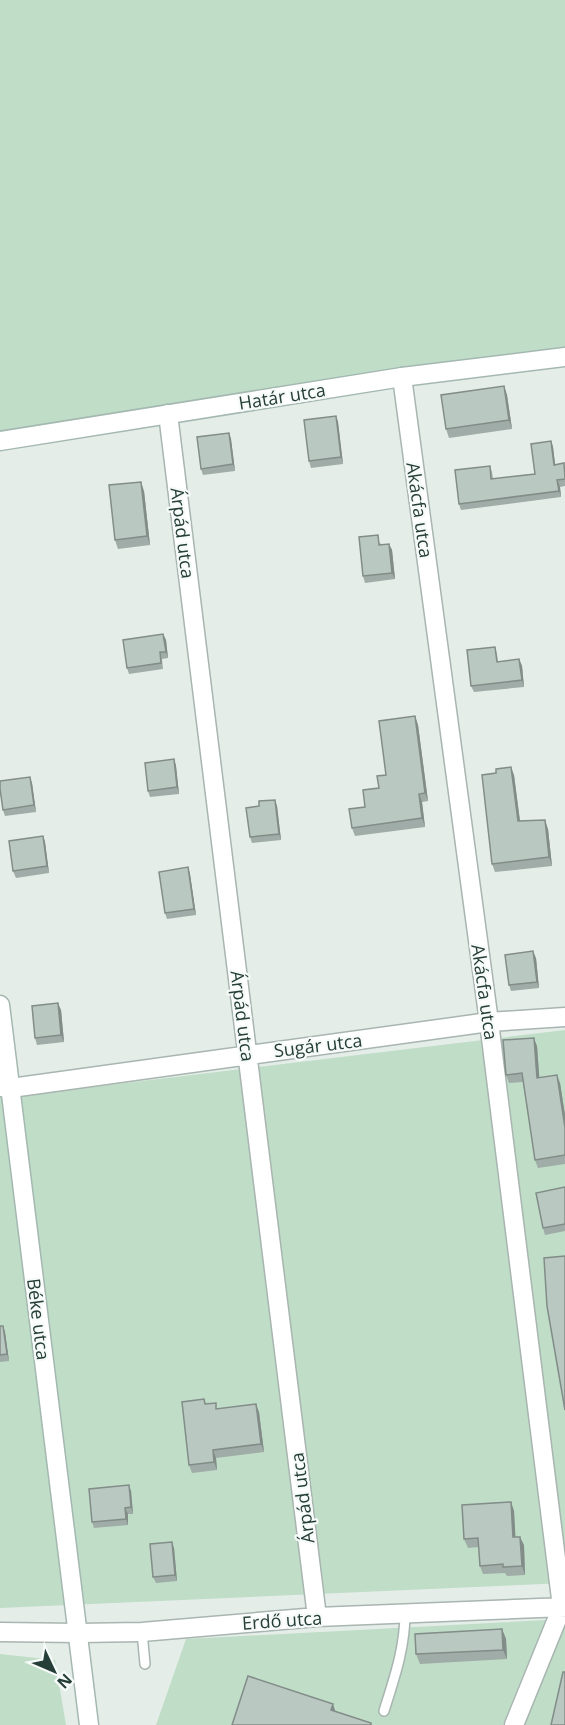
<svg xmlns="http://www.w3.org/2000/svg" width="565" height="1725" viewBox="0 0 565 1725" font-family="'Open Sans',sans-serif">
	<style>
		.green { fill: #bfddc7 }
		.lines { fill: none; stroke-linecap: round; stroke-linejoin: round }
		.lane-casing { stroke: #a8b5b0; stroke-width: 12 }
		.street-casing { stroke: #a8b5b0; stroke-width: 21 }
		.secondary-casing { stroke: #a4b8b1; stroke-width: 21 }
		.lane { stroke: #fff; stroke-width: 9 }
		.street { stroke: #fff; stroke-width: 18 }
		.secondary { stroke: #fff; stroke-width: 18 }
		.wall { fill: #a0aca7 }
		.shaded-wall { fill: #828c88 }
		.building { fill: #bac8c2; stroke: #828c88; stroke-width: 1.5 }
		.labels { text-anchor: middle; dominant-baseline: central; stroke-width: 4.5; stroke-linejoin: round; paint-order: stroke }
		.street-label { font-size: 18px; fill: #253e37; stroke: #f6faf8 }
	</style>
	<rect width="100%" height="100%" fill="#e5ede9"/>
	<path class="green" d="M 0,0 L 565,0 L 565,350 L 0,432 Z
		M 565,1030 L 565,1583 L 0,1608 L 0,1095 L 26,1095 Z
		M 565,1607 L 565,1725 L 517,1725 Z
		M 546,1620 L 503,1725 L 156,1725 L 186,1639 Z
		M 0,1654 L 55,1660 L 66,1725 L 0,1725 Z"/>
	<g class="lines">
		<defs>
			<path id="lane" d="M 142,1632 L 145,1664
				M 384,1711 C 394,1679 405,1648 405,1613"/>
			<path id="street" d="M 402,377 L 489,1022 L 562,1607 L 514,1725
				M 168,414 L 317,1617
				M 0,1087 L 11,1088 L 489,1022 L 565,1017
				M 0,1632 L 78,1633 L 142,1632 L 317,1617 L 565,1607"/>
			<path id="secondary" d="M 0,441 L 402,377 L 565,357
				M 0,1005 L 89,1725"/>
		</defs>
		<use href="#lane" class="lane-casing"/>
		<use href="#street" class="street-casing"/>
		<use href="#secondary" class="secondary-casing"/>
		<use href="#lane" class="lane"/>
		<use href="#street" class="street"/>
		<use href="#secondary" class="secondary"/>
	</g>
	<path class="wall" d="M 504,386 L 507,395 L 512,429 L 449,438 L 446,429 Z
		M 336,416 L 338,422 L 343,464 L 311,468 L 309,461 Z
		M 229,433 L 231,439 L 235,471 L 203,475 L 201,469 Z
		M 551,441 L 553,447 L 555,465 L 564,463 L 565,467 L 565,486 L 560,487 L 561,497 L 461,510 L 459,504 L 490,466 L 492,472 L 493,479 L 535,474 Z
		M 144,491 L 150,545 L 118,549 L 115,540 Z
		M 380,542 L 381,545 L 389,544 L 392,550 L 395,579 L 365,583 L 363,576 Z
		M 163,634 L 166,640 L 168,658 L 162,659 L 163,669 L 129,674 L 127,668 Z
		M 495,647 L 497,654 L 498,662 L 519,659 L 522,666 L 524,687 L 474,692 L 471,686 Z
		M 415,716 L 418,725 L 428,801 L 422,802 L 425,827 L 355,836 L 352,828 L 386,775 Z
		M 174,759 L 176,766 L 179,794 L 150,797 L 148,791 Z
		M 514,775 L 520,821 L 548,829 L 552,866 L 495,872 L 492,864 Z
		M 32,783 L 36,812 L 5,816 L 3,810 Z
		M 259,806 L 277,806 L 281,840 L 252,843 L 250,837 Z
		M 43,836 L 45,842 L 49,873 L 16,878 L 13,871 Z
		M 188,867 L 190,874 L 196,915 L 167,919 L 165,913 Z
		M 536,958 L 539,988 L 511,991 L 509,985 Z
		M 61,1010 L 64,1042 L 37,1045 L 35,1038 Z
		M 537,1046 L 539,1077 L 560,1083 L 565,1115 L 565,1164 L 538,1168 L 535,1160 L 523,1082 L 509,1083 L 506,1075 Z
		M 565,1187 L 565,1231 L 545,1235 L 543,1228 Z
		M 0,1326 L 5,1332 L 9,1361 L 0,1362 Z
		M 204,1399 L 206,1404 L 218,1409 L 259,1412 L 264,1452 L 216,1458 L 217,1470 L 192,1473 L 189,1465 Z
		M 131,1491 L 133,1514 L 128,1514 L 128,1525 L 94,1528 L 92,1522 Z
		M 511,1502 L 514,1511 L 515,1537 L 524,1545 L 525,1575 L 507,1576 L 505,1573 L 483,1574 L 480,1566 L 479,1547 L 468,1548 L 464,1539 Z
		M 174,1548 L 177,1581 L 156,1583 L 153,1577 Z
		M 502,1629 L 506,1639 L 507,1659 L 420,1664 L 416,1654 Z"/>
	<path class="shaded-wall" d="M 504,386 L 507,395 L 512,429 L 509,420 Z
		M 336,416 L 338,422 L 343,464 L 341,457 Z
		M 229,433 L 231,439 L 235,471 L 233,464 Z
		M 551,441 L 553,447 L 556,471 L 554,465 Z
		M 557,480 L 560,487 L 561,497 L 559,491 Z
		M 141,482 L 144,491 L 150,545 L 147,536 Z
		M 389,544 L 392,550 L 395,579 L 392,573 Z
		M 163,634 L 166,640 L 168,658 L 166,652 Z
		M 519,659 L 522,666 L 524,687 L 522,680 Z
		M 415,716 L 418,725 L 428,801 L 425,793 Z
		M 174,759 L 176,766 L 179,794 L 177,787 Z
		M 511,767 L 514,775 L 521,829 L 518,821 Z
		M 30,777 L 32,783 L 36,812 L 34,805 Z
		M 419,794 L 422,802 L 425,827 L 422,818 Z
		M 275,800 L 277,806 L 281,840 L 279,834 Z
		M 545,820 L 548,829 L 552,866 L 549,857 Z
		M 43,836 L 45,842 L 49,873 L 47,866 Z
		M 188,867 L 190,874 L 196,915 L 194,909 Z
		M 533,951 L 536,958 L 539,988 L 537,982 Z
		M 58,1003 L 61,1010 L 64,1042 L 61,1035 Z
		M 534,1038 L 537,1046 L 540,1086 L 537,1078 Z
		M 557,1075 L 560,1083 L 565,1115 L 565,1128 Z
		M 3,1326 L 5,1332 L 9,1361 L 7,1354 Z
		M 256,1404 L 259,1412 L 264,1452 L 261,1444 Z
		M 213,1450 L 216,1458 L 217,1470 L 214,1462 Z
		M 129,1485 L 131,1491 L 133,1514 L 131,1507 Z
		M 511,1502 L 514,1511 L 516,1546 L 513,1537 Z
		M 125,1508 L 128,1514 L 128,1525 L 126,1519 Z
		M 520,1537 L 524,1545 L 525,1575 L 522,1566 Z
		M 172,1542 L 174,1548 L 177,1581 L 175,1575 Z
		M 502,1629 L 506,1639 L 507,1659 L 503,1650 Z
		M 333,1704 L 335,1710 L 333,1716 L 331,1710 Z"/>
	<path class="building" d="M 504,386 L 509,420 L 446,429 L 441,395 Z
		M 336,416 L 341,457 L 309,461 L 304,420 Z
		M 229,433 L 233,464 L 201,469 L 197,437 Z
		M 551,441 L 554,465 L 564,463 L 565,479 L 557,480 L 559,491 L 459,504 L 455,470 L 490,466 L 491,479 L 535,474 L 531,444 Z
		M 141,482 L 147,536 L 115,540 L 109,485 Z
		M 378,535 L 379,545 L 389,544 L 392,573 L 363,576 L 359,537 Z
		M 163,634 L 166,652 L 160,652 L 161,663 L 127,668 L 123,640 Z
		M 495,647 L 497,662 L 519,659 L 522,680 L 471,686 L 467,650 Z
		M 415,716 L 425,793 L 419,794 L 422,818 L 352,828 L 349,809 L 365,807 L 363,790 L 379,788 L 377,776 L 386,775 L 379,721 Z
		M 174,759 L 177,787 L 148,791 L 145,763 Z
		M 511,767 L 518,821 L 545,820 L 549,857 L 492,864 L 482,775 L 496,773 L 496,769 Z
		M 30,777 L 34,805 L 3,810 L 0,789 L 0,781 Z
		M 275,800 L 279,834 L 250,837 L 246,808 L 259,806 L 259,801 Z
		M 43,836 L 47,866 L 13,871 L 9,841 Z
		M 188,867 L 194,909 L 165,913 L 159,872 Z
		M 533,951 L 537,982 L 509,985 L 505,955 Z
		M 58,1003 L 61,1035 L 35,1038 L 32,1006 Z
		M 534,1038 L 537,1078 L 557,1075 L 565,1128 L 565,1155 L 535,1160 L 522,1073 L 506,1075 L 503,1040 Z
		M 565,1187 L 565,1224 L 543,1228 L 536,1193 Z
		M 565,1256 L 565,1410 L 547,1306 L 544,1258 Z
		M 0,1326 L 3,1326 L 7,1354 L 0,1355 Z
		M 204,1399 L 205,1404 L 216,1403 L 216,1409 L 256,1404 L 261,1444 L 213,1450 L 214,1462 L 189,1465 L 182,1402 Z
		M 129,1485 L 131,1507 L 125,1508 L 126,1519 L 92,1522 L 89,1489 Z
		M 511,1502 L 513,1537 L 520,1537 L 522,1566 L 503,1567 L 503,1564 L 480,1566 L 478,1538 L 464,1539 L 462,1505 Z
		M 172,1542 L 175,1575 L 153,1577 L 150,1544 Z
		M 502,1629 L 503,1650 L 416,1654 L 415,1634 Z
		M 563,1672 L 565,1672 L 565,1725 L 551,1725 Z
		M 248,1676 L 333,1704 L 331,1710 L 371,1723 L 371,1725 L 232,1725 Z"/>
	<g class="labels">
		<g class="street-label">
			<text transform="translate(282 396) rotate(-9)">Határ utca</text>
			<text transform="translate(420 510) rotate(82)">Akácfa utca</text>
			<text transform="translate(183 533) rotate(83)">Árpád utca</text>
			<text transform="translate(485 992) rotate(82)">Akácfa utca</text>
			<text transform="translate(243 1016) rotate(83)">Árpád utca</text>
			<text transform="translate(318 1045) rotate(-7)">Sugár utca</text>
			<text transform="translate(39 1319) rotate(83)">Béke utca</text>
			<text transform="translate(302 1498) rotate(-97)">Árpád utca</text>
			<text transform="translate(282 1620) rotate(-4)">Erdő utca</text>
		</g>
	</g>
	<g transform="translate(54 1671) rotate(134)" stroke="#f6faf8" stroke-width="4.5" paint-order="stroke">
	<path d="M0-4.5L10 22L0 15L-10 22Z" fill="#253e37"/>
	<text y="-9" font-size="16" font-weight="bold" text-anchor="middle" fill="#253e37">N</text>
	</g>
</svg>
